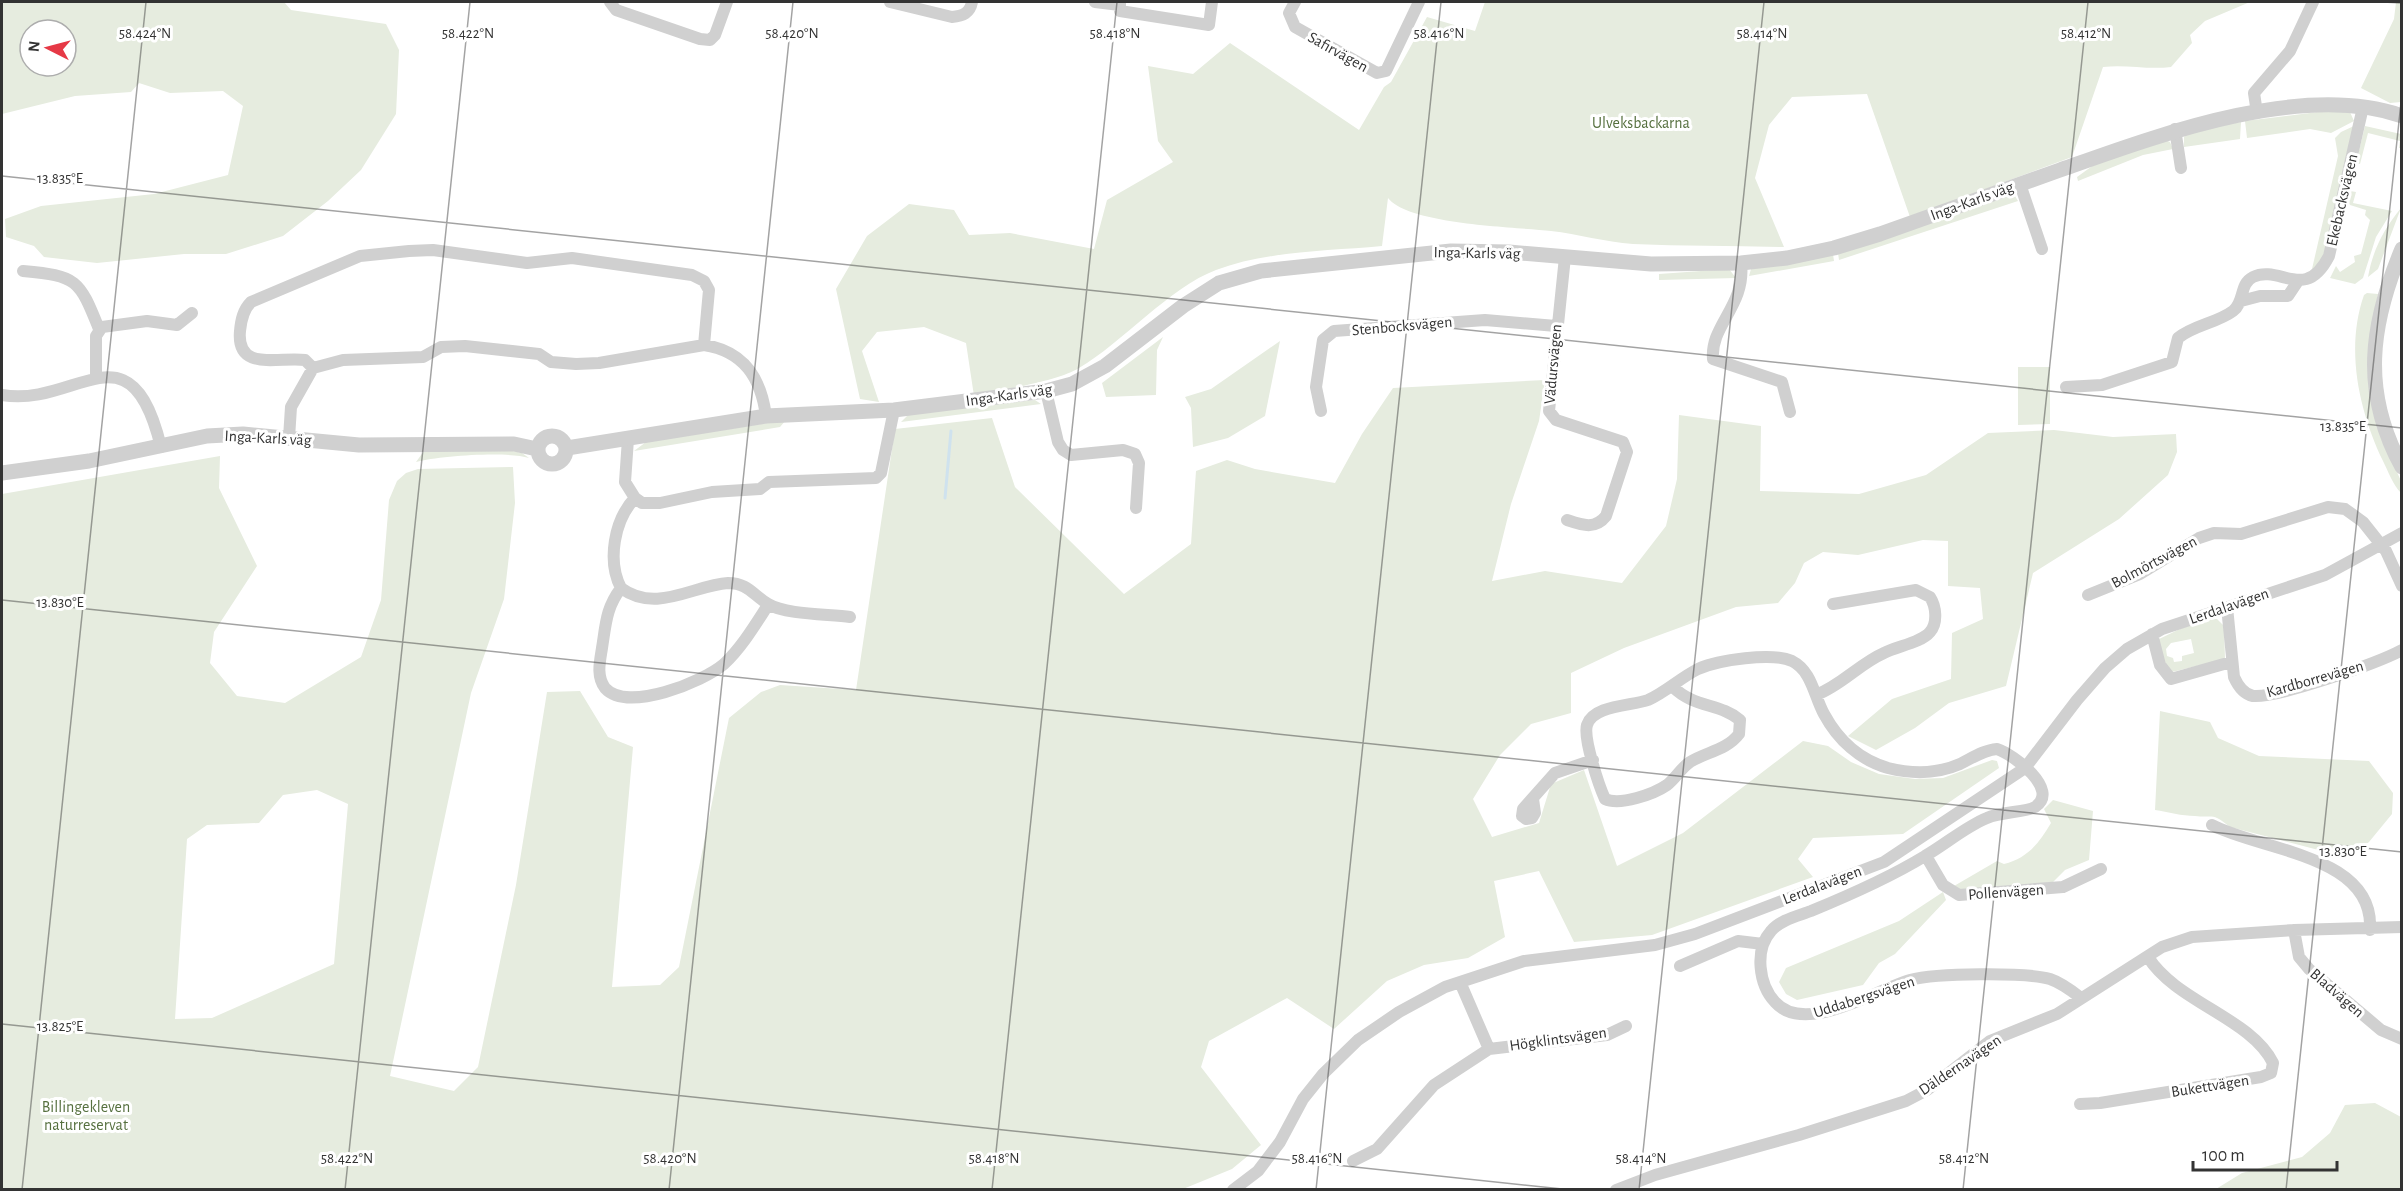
<svg xmlns="http://www.w3.org/2000/svg" width="2403" height="1191" viewBox="0 0 2403 1191" font-family="'Alegreya Sans',sans-serif">
	<style>
		.green { fill: #e6ecdf; fill-rule: evenodd }
		.lines { fill: none; stroke-linecap: round; stroke-linejoin: round }
		.stream { stroke: #cfe2ee; stroke-width: 3 }
		.minor { stroke: #d0d0d0; stroke-width: 12 }
		.tertiary { stroke: #d0d0d0; stroke-width: 15 }
		.ticks { fill: none; stroke: #333; stroke-width: 1.5; stroke-opacity: 0.45 }
		.labels { text-anchor: middle; dominant-baseline: central; stroke-width: 6; stroke-linejoin: round; paint-order: stroke }
		.street-label { font-size: 16px; fill: #333; stroke: #fff }
		.park-label { font-size: 16px; fill: #56703f; stroke: #fff }
		.ticks-label { font-size: 15px; text-anchor: middle; fill: #333; stroke: #fff; stroke-width: 6; stroke-linejoin: round; paint-order: stroke }
	</style>
	<rect width="100%" height="100%" fill="#fff"/>
	<path class="green" d="M 2,2 L 284,2 L 291,10 L 386,24 L 399,50 L 396,114 L 361,170 L 328,201 L 283,236 L 226,254 L 184,254 L 97,263 L 44,257 L 34,246 L 6,237 L 5,219 L 41,206 L 154,194 L 228,175 L 243,106 L 223,91 L 170,93 L 139,83 L 131,92 L 75,96 L 2,114 ZM 30,30 L 66,30 L 66,66 L 30,66 Z
		M 1485,2 L 2250,2 L 2205,21 L 2190,35 L 2192,43 L 2171,67 C 2147,70 2126,64 2103,67 L 2072,157 L 1910,217 L 1867,94 L 1792,97 L 1769,125 L 1755,178 L 1784,247 C 1733,246 1683,246 1633,244 C 1605,242 1578,234 1551,231 C 1517,227 1409,225 1388,198 L 1382,246 C 1328,251 1267,251 1216,270 C 1170,287 1122,343 1079,368 C 1059,381 1000,390 974,396 L 966,343 L 924,327 L 877,332 L 862,351 L 879,402 L 860,399 L 836,289 L 867,236 L 909,204 L 954,210 L 969,235 L 1010,233 L 1094,249 L 1107,200 L 1173,162 L 1158,141 L 1148,66 L 1193,74 L 1230,43 L 1359,130 L 1384,87 L 1391,82 L 1427,17 L 1475,31 Z
		M 2396,2 L 2401,2 L 2401,102 L 2390,103 L 2361,88 L 2394,19 Z
		M 2318,112 L 2350,112 L 2354,121 L 2331,133 L 2310,129 L 2247,138 L 2245,121 Z
		M 2241,122 L 2240,139 L 2184,147 L 2184,137 L 2188,131 Z
		M 2356,125 L 2324,255 L 2318,266 L 2312,269 L 2338,156 L 2335,138 L 2341,132 Z
		M 2365,126 L 2401,134 L 2401,148 L 2399,148 L 2400,141 L 2368,133 L 2360,164 L 2356,163 Z
		M 2165,140 L 2170,142 L 2173,149 L 2143,155 L 2078,181 L 2077,177 L 2102,159 Z
		M 2350,191 L 2356,192 L 2353,203 L 2392,211 L 2376,237 L 2363,278 L 2355,284 L 2330,278 L 2336,266 L 2340,272 L 2355,262 L 2354,256 L 2361,254 L 2370,220 L 2365,215 L 2366,210 L 2350,205 L 2348,201 Z
		M 2008,195 L 2015,196 L 2018,201 L 1839,260 L 1838,253 Z
		M 2401,208 L 2378,269 L 2368,277 C 2373,249 2384,229 2401,208 Z
		M 1833,254 L 1834,261 L 1749,276 L 1751,269 Z
		M 1729,269 L 1736,278 L 1659,280 L 1659,274 Z
		M 2367,293 L 2378,294 L 2370,336 L 2380,434 L 2401,481 L 2401,493 C 2393,485 2388,471 2383,461 C 2359,411 2345,349 2364,295 Z
		M 1163,337 L 1157,350 L 1156,395 L 1106,397 L 1102,383 Z
		M 1280,341 L 1265,416 L 1228,438 L 1193,447 L 1191,408 L 1185,397 L 1211,389 Z
		M 2018,367 L 2050,367 L 2050,424 L 2018,425 Z
		M 1545,380 L 1539,421 L 1511,504 L 1492,581 L 1545,571 L 1622,583 L 1666,526 L 1677,479 L 1679,415 L 1761,426 L 1760,491 L 1859,494 L 1926,475 L 1988,433 L 2054,430 L 2113,437 L 2176,434 L 2177,452 L 2168,475 L 2119,519 L 2033,573 L 2006,686 L 1949,703 L 1915,728 L 1876,750 L 1848,736 L 1892,699 L 1951,679 L 1952,633 L 1983,619 L 1980,588 L 1948,586 L 1948,541 L 1923,540 L 1858,555 L 1823,552 L 1804,563 L 1795,583 L 1778,603 L 1736,607 L 1624,648 L 1571,673 L 1571,713 L 1531,724 L 1500,755 L 1473,799 L 1492,837 L 1539,823 L 1551,784 L 1584,770 L 1617,866 L 1683,833 L 1803,741 L 1828,746 L 1851,762 L 1879,774 L 1915,779 L 1943,778 L 1992,760 L 1997,761 L 1999,768 L 1903,834 L 1813,838 L 1798,859 L 1813,877 L 1652,935 L 1574,942 L 1539,871 L 1494,881 L 1505,937 L 1468,958 L 1424,965 L 1387,981 L 1334,1029 L 1287,998 L 1209,1041 L 1201,1067 L 1261,1145 L 1232,1169 L 1183,1189 L 2,1190 L 2,494 L 220,456 L 219,488 L 257,566 L 214,632 L 210,663 L 237,696 L 285,703 L 361,657 L 381,600 L 389,500 L 397,481 L 406,473 L 418,469 L 513,467 L 515,503 L 504,599 L 471,693 L 390,1076 L 454,1091 L 478,1067 L 516,885 L 547,692 L 580,691 L 608,737 L 633,747 L 612,987 L 660,985 L 679,967 L 729,718 L 761,692 L 780,685 L 856,690 L 895,429 L 992,418 L 1015,487 L 1124,594 L 1191,544 L 1196,471 L 1227,460 L 1255,469 L 1335,483 L 1362,434 L 1393,388 ZM 317,790 L 348,804 L 334,964 L 212,1018 L 175,1019 L 187,839 L 207,825 L 259,823 L 283,795 Z
		M 1035,400 L 1041,404 L 901,422 L 910,413 Z
		M 786,420 L 780,427 L 634,451 L 646,442 Z
		M 508,450 L 522,453 L 529,458 C 506,451 440,456 416,462 L 424,451 Z
		M 2216,618 L 2224,626 L 2225,659 L 2168,673 L 2157,640 L 2184,627 ZM 2191,639 L 2194,653 L 2182,656 L 2182,661 L 2174,662 L 2173,658 L 2167,656 L 2166,649 L 2171,643 Z
		M 2160,711 L 2210,722 L 2218,738 L 2259,756 L 2369,761 L 2393,793 L 2392,814 L 2369,842 L 2349,858 L 2230,827 C 2212,812 2214,818 2195,816 C 2182,816 2168,812 2155,810 Z
		M 2053,800 L 2093,811 L 2089,860 L 2065,870 L 2051,884 L 1962,891 L 1954,886 L 1997,861 L 2004,864 C 2028,858 2039,843 2051,823 L 2044,809 Z
		M 1943,892 L 1946,900 L 1895,954 L 1879,963 L 1863,985 L 1797,1000 L 1786,994 L 1779,982 L 1786,968 L 1899,921 Z
		M 2375,1103 L 2401,1117 L 2401,1189 L 2216,1189 L 2242,1173 L 2302,1157 L 2330,1133 L 2345,1105 Z"/>
	<g class="lines">
		<path class="stream" d="M 945,498 L 951,431"/>
		<path class="minor" d="M 610,2 L 616,10 L 700,39 L 710,40 L 715,35 L 727,2
			M 890,2 L 952,17 C 963,16 970,13 972,2
			M 1095,2 L 1120,5
			M 1120,2 L 1120,11 L 1209,25 L 1212,2
			M 1295,2 L 1289,13 L 1295,27 L 1377,73 L 1386,71 L 1419,2
			M 2257,113 L 2254,93 L 2290,51 L 2313,2
			M 2175,129 L 2181,168
			M 2020,184 L 2042,249
			M 1565,257 L 1549,411 L 1556,420 L 1623,442 L 1627,452 L 1606,516 C 1595,530 1582,525 1567,520
			M 1741,263 C 1746,306 1710,325 1713,359 L 1782,382 L 1790,412
			M 23,271 C 77,276 79,279 99,329
			M 2241,301 L 2260,296 L 2288,296 L 2298,281
			M 313,368 L 305,360 C 281,356 236,373 240,331 C 241,320 243,310 251,302 L 360,256 L 409,251 L 433,250 L 527,263 L 572,258 L 692,275 L 704,281 L 709,290 L 704,345
			M 96,377 L 96,336 L 102,327 L 147,321 L 177,325 L 192,313
			M 2066,387 L 2102,385 L 2172,362 L 2178,338 C 2194,325 2217,323 2233,311 C 2245,302 2239,284 2253,277 C 2280,264 2305,303 2329,256 L 2363,107
			M 1046,391 L 1058,442 L 1063,450 L 1071,455 L 1123,450 L 1135,454 L 1139,463 L 1136,508
			M 2,395 C 77,408 130,320 161,447
			M 1321,411 L 1316,387 L 1323,340 L 1334,331 L 1485,320 L 1556,326
			M 289,438 L 291,407 L 313,368 L 343,360 L 423,357 L 441,347 L 465,346 L 539,354 L 551,362 L 576,364 L 599,363 L 704,345 C 744,351 761,378 766,416
			M 628,439 L 625,482 L 635,498 C 614,520 607,561 621,588 C 656,614 694,585 728,583 C 748,583 753,595 768,604 C 786,615 829,614 850,617
			M 635,498 L 642,503 L 660,503 L 712,492 L 760,489 L 769,482 L 876,478 L 881,473 L 894,410
			M 621,588 C 606,608 606,623 602,648 C 600,661 596,676 605,688 C 627,713 703,682 724,664 C 742,647 755,625 768,605
			M 2088,595 L 2140,574 L 2199,538 L 2214,533 L 2241,534 L 2328,507 L 2345,509 L 2363,522 L 2386,551 L 2402,586
			M 2227,607 L 2234,677 C 2238,686 2243,694 2253,696 C 2278,698 2378,663 2402,650
			M 2152,634 L 2160,665 L 2171,679 L 2231,662
			M 1673,687 C 1694,708 1720,703 1740,720 L 1739,734 C 1727,750 1706,752 1690,762 C 1681,768 1676,778 1667,785 C 1654,794 1620,806 1605,799 C 1599,786 1583,738 1587,725 C 1593,705 1632,706 1648,700 C 1666,692 1680,678 1698,669 C 1718,660 1772,652 1792,661 C 1812,671 1814,696 1824,714 C 1838,740 1860,760 1888,768 C 1912,774 1937,774 1960,764 C 1972,758 1984,750 1997,749 C 2013,754 2061,790 2035,807 C 2027,812 2000,812 1987,818 C 1965,827 1946,844 1925,856 C 1889,878 1850,895 1811,911 C 1798,916 1780,920 1771,931 C 1754,950 1759,985 1775,1002 C 1805,1036 1875,990 1910,980 C 1936,973 2026,972 2050,979 C 2062,983 2072,991 2081,998
			M 1816,695 C 1842,685 1859,664 1884,653 C 1897,646 1921,643 1930,632 C 1938,623 1936,606 1930,597 L 1916,590 L 1833,604
			M 1533,799 L 1535,813 L 1532,818 L 1526,819 L 1522,816 L 1523,809 L 1555,773 L 1593,760
			M 2212,825 C 2262,851 2375,855 2370,930
			M 1926,856 L 1943,885 L 1959,895 L 2063,887 L 2101,869
			M 2294,930 L 2299,957 L 2309,969 L 2381,1030 L 2402,1039
			M 1680,966 L 1738,941 L 1763,944
			M 1460,982 L 1489,1049
			M 2080,1104 L 2100,1103 L 2261,1077 L 2271,1073 L 2273,1063 C 2251,1018 2176,1002 2148,957
			M 1353,1161 L 1377,1149 L 1434,1085 L 1489,1049 L 1607,1035 L 1626,1026
			M 1233,1190 L 1258,1171 L 1280,1142 L 1303,1099 L 1323,1074 L 1358,1040 L 1399,1012 L 1445,987 L 1524,961 L 1655,945 L 1695,934 L 1884,862 L 2025,768 L 2077,700 L 2105,668 L 2127,649 L 2162,629 L 2325,575 L 2402,533
			M 1616,1190 L 1655,1175 L 1799,1135 L 1906,1101 L 1927,1090 L 1990,1041 L 2057,1014 L 2162,947 L 2192,937 L 2294,930 L 2402,927"/>
		<path class="tertiary" d="M 2402,249 C 2370,325 2361,392 2402,467
			M538 450a14 14 0 1 1 28 0a14 14 0 1 1-28 0Z
			M 567,448 L 766,416 L 894,410 L 1046,391 L 1072,384 L 1105,366 L 1183,306 L 1219,283 L 1261,271 L 1451,251 L 1509,252 L 1651,264 L 1741,263 L 1787,258 L 1834,248 L 1880,234 C 1940,213 2000,191 2060,170 C 2156,136 2302,81 2402,116
			M 2,473 L 89,461 L 207,436 L 243,434 L 359,445 L 514,444 L 537,449"/>
	</g>
	<path class="ticks" d="M 2383,2 L 2402,3M 2,176 L 2402,428M 2,600 L 2402,852M 2,1024 L 1572,1190M 22,1190 L 146,2M 345,1190 L 470,2M 669,1190 L 793,2M 992,1190 L 1117,2M 1316,1190 L 1441,2M 1639,1190 L 1764,2M 1963,1190 L 2088,2M 2286,1190 L 2402,93"/>
	<g class="labels">
		<g class="street-label">
			<text transform="translate(1338 52) rotate(29)">Safirvägen</text>
			<text transform="translate(2342 200) rotate(-77)">Ekebacksvägen</text>
			<text transform="translate(1972 201) rotate(-20)">Inga-Karls väg</text>
			<text transform="translate(1477 253) rotate(1)">Inga-Karls väg</text>
			<text transform="translate(1402 326) rotate(-5)">Stenbocksvägen</text>
			<text transform="translate(1553 364) rotate(-85)">Vädursvägen</text>
			<text transform="translate(1009 395) rotate(-8)">Inga-Karls väg</text>
			<text transform="translate(268 438) rotate(3)">Inga-Karls väg</text>
			<text transform="translate(2154 562) rotate(-28)">Bolmörtsvägen</text>
			<text transform="translate(2229 606) rotate(-19)">Lerdalavägen</text>
			<text transform="translate(2315 679) rotate(-16)">Kardborrevägen</text>
			<text transform="translate(1822 885) rotate(-21)">Lerdalavägen</text>
			<text transform="translate(2006 892) rotate(-4)">Pollenvägen</text>
			<text transform="translate(2337 993) rotate(41)">Bladvägen</text>
			<text transform="translate(1864 997) rotate(-18)">Uddabergsvägen</text>
			<text transform="translate(1558 1039) rotate(-8)">Högklintsvägen</text>
			<text transform="translate(1960 1065) rotate(-34)">Däldernavägen</text>
			<text transform="translate(2210 1086) rotate(-9)">Bukettvägen</text>
		</g>
		<g class="park-label">
			<text x="1641" y="123">Ulveksbackarna</text>
			<text x="86" y="1107">Billingekleven<tspan x="86" dy="18">naturreservat</tspan></text>
		</g>
	</g>
	<g class="ticks-label">
		<text x="145" y="38">58.424°N</text>
		<text x="468" y="38">58.422°N</text>
		<text x="792" y="38">58.420°N</text>
		<text x="1115" y="38">58.418°N</text>
		<text x="1439" y="38">58.416°N</text>
		<text x="1762" y="38">58.414°N</text>
		<text x="2086" y="38">58.412°N</text>
		<text x="60" y="183">13.835°E</text>
		<text x="2343" y="431">13.835°E</text>
		<text x="60" y="607">13.830°E</text>
		<text x="2343" y="856">13.830°E</text>
		<text x="60" y="1031">13.825°E</text>
		<text x="347" y="1163">58.422°N</text>
		<text x="670" y="1163">58.420°N</text>
		<text x="994" y="1163">58.418°N</text>
		<text x="1317" y="1163">58.416°N</text>
		<text x="1641" y="1163">58.414°N</text>
		<text x="1964" y="1163">58.412°N</text>
	</g>
	<rect width="2403" height="1191" fill="none" stroke="#333333" stroke-width="6"/>
	<g transform="translate(48 48) rotate(276)"><circle r="28" fill="#ffffff" stroke="#adadad" stroke-width="1.5"/>
	<path d="M0-4.5L10 22L0 15L-10 22Z" fill="#e63946"/>
	<text y="-9" font-size="16" font-weight="bold" text-anchor="middle" fill="#333333">N</text>
	</g>
	<path d="M2193 1161v9h144v-9" fill="none" stroke="#333333" stroke-width="3"/>
	<text x="2202" y="1161" font-size="18" fill="#333333" stroke="#ffffff" stroke-width="4.5" paint-order="stroke">100 m</text>
</svg>
